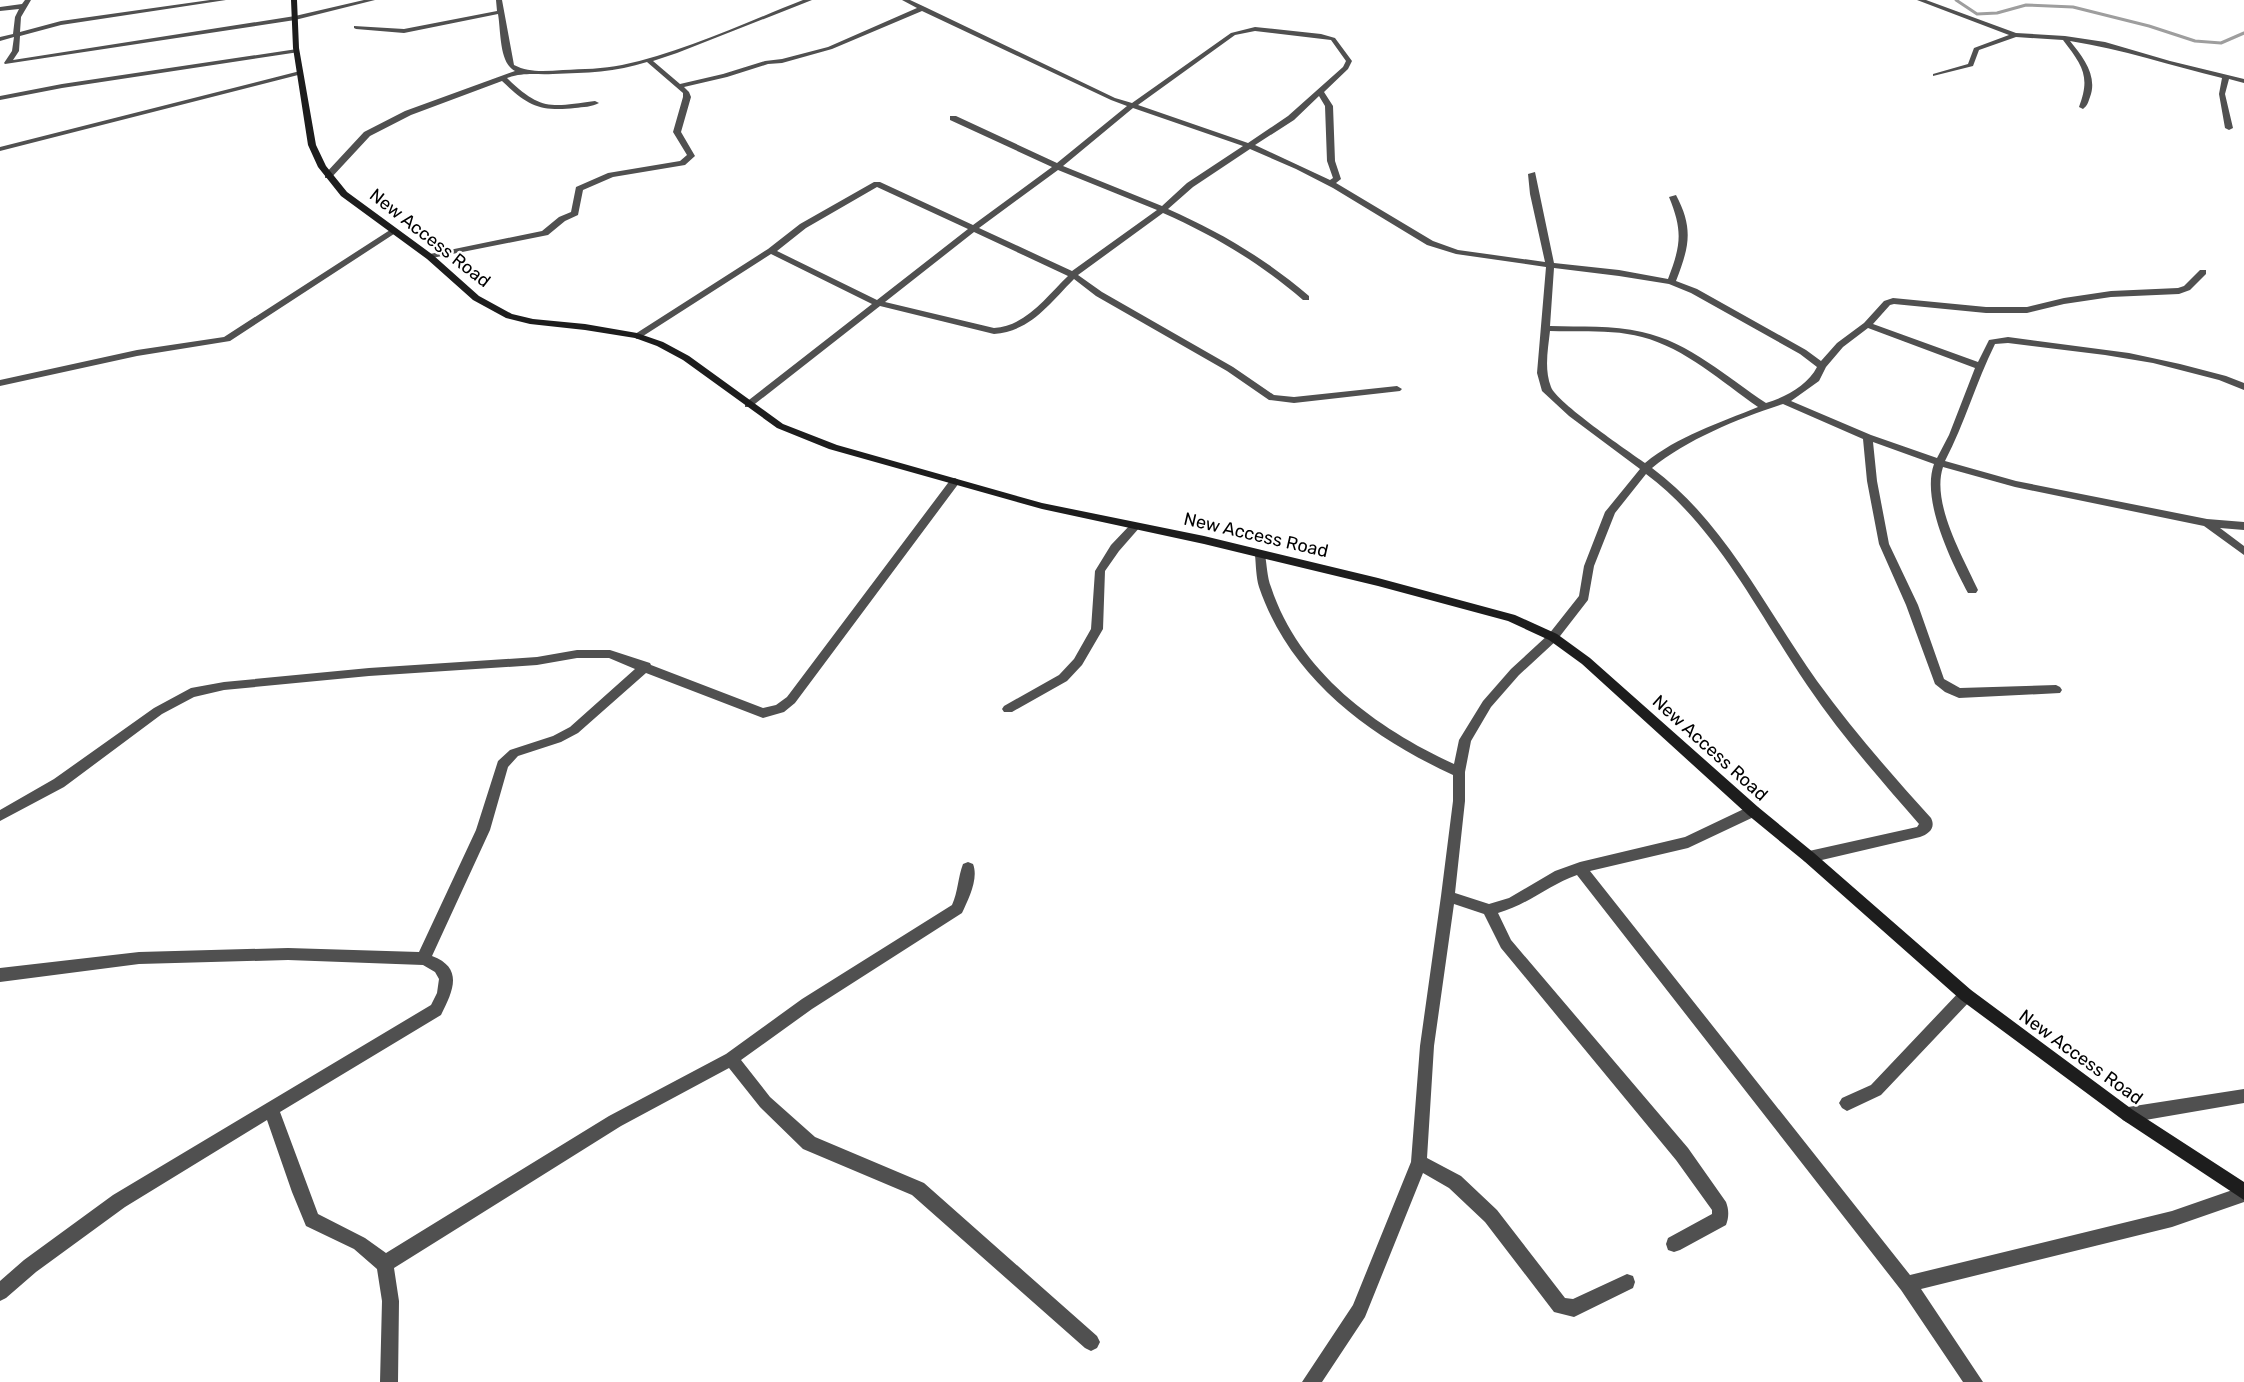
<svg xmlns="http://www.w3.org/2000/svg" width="2244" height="1382" viewBox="0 0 2244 1382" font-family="Rubik,sans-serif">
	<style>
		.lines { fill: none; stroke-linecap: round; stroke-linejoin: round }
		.stream { stroke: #9e9e9e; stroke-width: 3 }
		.minor { fill: #505050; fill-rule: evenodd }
		.secondary { fill: #1d1d1d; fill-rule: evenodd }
		.labels { text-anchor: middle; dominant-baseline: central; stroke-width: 5; stroke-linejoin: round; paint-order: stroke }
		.street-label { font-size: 18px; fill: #000; stroke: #fff }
	</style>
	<rect width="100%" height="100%" fill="#fff"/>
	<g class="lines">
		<path class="stream" d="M 1956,0 L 1977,14 L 1997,13 L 2026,5 L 2073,7 L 2149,26 L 2195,41 L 2221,43 L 2244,33"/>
		<path class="minor" d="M 25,0 L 31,0 L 21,17 L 20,32 L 61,21 L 210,0 L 226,0 L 61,25 L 20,36 L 19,51 L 13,60 L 295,16 L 364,0 L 375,0 L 295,20 L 5,64 L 4,63 L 12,51 L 14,37 L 0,41 L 0,37 L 13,34 L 15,17 L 19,9 L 0,11 L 0,7 L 22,4 Z
			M 496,0 L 502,0 L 514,65 C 529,73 546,71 563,70 C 583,69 603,69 622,65 C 681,53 747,22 803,0 L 812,0 L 677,53 L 653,61 L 680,84 L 723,74 L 765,61 L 782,59 L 828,47 L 917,8 L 902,0 L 910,0 L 925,7 L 1115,98 L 1132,103 L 1231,33 L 1255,27 L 1321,34 L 1335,38 L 1352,61 L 1348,69 L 1324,92 L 1333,106 L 1335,161 L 1341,179 L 1336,183 L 1433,241 L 1458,250 L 1545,262 L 1530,194 L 1528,174 L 1535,172 L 1554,263 L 1619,270 L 1668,279 C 1681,245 1683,231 1669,197 L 1676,195 C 1694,229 1689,247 1676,281 L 1697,289 L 1806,350 L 1821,361 L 1837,343 L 1864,323 L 1884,301 L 1893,298 L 1986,307 L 2027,307 L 2064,298 L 2111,291 L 2178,288 L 2184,286 L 2200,270 L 2206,270 L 2206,274 L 2190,290 L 2179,294 L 2111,297 L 2064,304 L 2027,313 L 1986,313 L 1894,304 L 1890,305 L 1873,324 L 1978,362 L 1989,340 L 2008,337 L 2129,353 L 2180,364 L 2226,376 L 2244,383 L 2244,390 L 2219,380 L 2153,363 L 2105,355 L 2008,343 L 1995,344 C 1976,382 1965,423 1945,461 L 2016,481 L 2207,519 L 2244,522 L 2244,530 L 2220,528 L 2244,546 L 2244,555 L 2204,526 L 2015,487 L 1943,467 C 1931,503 1963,557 1978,590 L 1976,593 L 1968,593 C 1951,561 1921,500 1934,464 L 1873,442 L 1877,481 L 1889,544 L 1918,605 L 1944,679 L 1960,688 L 2056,685 L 2060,687 L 2062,690 L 2060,693 L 1959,698 L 1945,692 L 1935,684 L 1906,605 L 1879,544 L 1867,481 L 1863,439 L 1783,404 C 1740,418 1687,439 1652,468 C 1725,522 1765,608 1817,681 C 1852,729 1891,774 1931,818 C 1936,828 1929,834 1920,837 L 1809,863 L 1804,861 L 1802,857 L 1804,853 L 1809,851 L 1917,827 L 1919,824 C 1880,779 1840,734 1807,685 C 1758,613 1717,527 1646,474 L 1615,513 L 1594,566 L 1588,600 L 1557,640 L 1519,675 L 1491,707 L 1471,741 L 1465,772 L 1465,801 L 1455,893 L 1489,904 L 1509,898 L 1555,871 L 1580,862 L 1685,837 L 1748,807 L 1753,806 L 1758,807 L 1760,811 L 1758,815 L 1688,848 L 1590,871 L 1910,1275 L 2172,1211 L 2244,1186 L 2244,1202 L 2172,1227 L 1921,1289 L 1983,1382 L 1963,1382 L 1901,1290 L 1577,875 C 1549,885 1527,905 1498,913 L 1511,940 L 1688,1148 L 1726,1202 C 1729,1210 1729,1217 1726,1225 L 1680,1250 L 1674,1252 L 1668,1250 L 1666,1244 L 1668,1238 L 1712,1214 L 1712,1210 L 1676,1160 L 1501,948 L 1484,914 L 1454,904 L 1434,1046 L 1427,1158 L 1461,1176 L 1497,1210 L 1565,1298 L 1573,1299 L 1627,1274 L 1633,1276 L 1635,1282 L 1633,1288 L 1574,1317 L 1554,1312 L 1485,1222 L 1449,1188 L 1423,1173 L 1365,1317 L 1322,1382 L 1302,1382 L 1353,1305 L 1411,1162 L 1420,1046 L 1441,896 L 1453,801 L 1453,775 C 1369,736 1290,678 1259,587 C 1256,577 1256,565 1255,555 L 1260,551 L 1265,555 C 1267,565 1267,577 1271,587 C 1299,672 1376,728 1454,764 L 1459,740 L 1483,701 L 1511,669 L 1549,634 L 1579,596 L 1584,566 L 1605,512 L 1640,469 L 1569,416 L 1542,391 L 1537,373 L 1546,267 L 1456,254 L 1427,245 L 1333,188 L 1296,169 L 1250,149 L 1193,187 L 1168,209 C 1220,232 1266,259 1309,296 L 1309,300 L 1303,300 C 1260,263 1215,236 1163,213 L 1078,275 L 1102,292 L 1233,367 L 1274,395 L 1294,397 L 1397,386 L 1402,389 L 1400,391 L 1294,403 L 1269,400 L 1227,371 L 1096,296 L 1074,279 C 1049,304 1031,331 994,334 L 880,306 L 751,407 L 745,407 L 745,403 L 872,304 L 771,254 L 640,338 L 637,339 L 632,336 L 768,249 L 800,224 L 874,182 L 880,182 L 973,225 L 1052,167 L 950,120 L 950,116 L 956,116 L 1057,163 L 1127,106 L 1111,100 L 922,11 L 832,49 L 782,63 L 768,64 L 727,77 L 684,87 L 689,92 L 691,97 L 681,132 L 695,156 L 685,165 L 613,177 L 583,190 L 578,215 L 565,221 L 548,235 L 427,259 L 427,255 L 430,254 L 542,231 L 559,217 L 571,212 L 576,187 L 608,173 L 680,161 L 687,155 L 673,132 L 683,97 L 683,93 L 647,62 C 616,72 586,73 553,74 C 535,75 525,72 507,78 C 541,111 551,107 595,101 L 599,103 C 592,107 583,107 575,108 C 540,112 527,105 502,81 L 411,115 L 370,136 L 331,178 L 325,178 L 325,174 L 364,132 L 405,111 L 515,71 C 499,63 501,31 498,14 L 404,33 L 356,29 L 354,28 L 354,26 L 404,29 L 497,11 ZM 1255,31 L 1331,40 L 1346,61 L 1343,67 L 1288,116 L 1248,143 L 1138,105 L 1235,35 ZM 1319,96 L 1325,106 L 1327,161 L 1333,178 L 1330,180 L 1255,145 L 1294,120 ZM 1133,108 L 1243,146 L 1187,183 L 1162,206 L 1063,166 ZM 1058,170 L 1157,210 L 1072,271 L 979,228 ZM 877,187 L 968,229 L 877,300 L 777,251 L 806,228 ZM 974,232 L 1068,276 C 1046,297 1026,326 994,328 L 885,302 ZM 1554,268 L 1619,276 L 1669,284 L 1691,293 L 1800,354 L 1817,367 C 1808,385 1786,397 1766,403 C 1728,378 1689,342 1642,332 C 1612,325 1581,327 1550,326 ZM 1868,328 L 1975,368 L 1949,435 L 1937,458 L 1871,435 L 1791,401 L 1819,381 L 1826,367 L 1843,347 ZM 1550,331 C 1580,332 1613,329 1642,337 C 1685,348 1722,382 1758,407 C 1719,423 1678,436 1645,463 C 1628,451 1556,402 1551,387 C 1544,369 1548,349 1550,331 Z
			M 1917,0 L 1926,0 L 2016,33 L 2065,36 L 2105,42 L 2170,61 L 2244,79 L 2244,83 L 2229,79 L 2225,94 L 2233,128 L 2229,130 L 2225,128 L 2219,94 L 2222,78 C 2172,66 2122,49 2070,41 C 2083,57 2098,76 2090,97 C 2088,103 2087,106 2083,109 L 2079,107 C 2091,76 2082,65 2063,40 L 2016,37 L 1979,50 L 1973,66 L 1933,76 L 1933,74 L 1968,64 L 1974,48 L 2009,35 Z
			M 297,49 L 299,50 L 299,52 L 62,88 L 0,100 L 0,96 L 62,84 Z
			M 300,71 L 302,72 L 302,74 L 0,151 L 0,147 Z
			M 390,230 L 397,232 L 230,341 L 137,356 L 0,386 L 0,380 L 137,350 L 224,337 Z
			M 955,478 L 960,481 L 959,483 L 795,703 L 784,712 L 763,718 L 646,673 L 578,733 L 561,742 L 518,756 L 508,767 L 490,830 L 432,956 C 464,968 453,991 441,1015 L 280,1112 L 318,1214 L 365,1238 L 386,1253 L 609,1116 L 726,1054 L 802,999 L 952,905 C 958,892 958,877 963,864 L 968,862 L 973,864 C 979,879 968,900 962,913 L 812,1009 L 741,1060 L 770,1097 L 815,1137 L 924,1183 L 1097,1336 L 1100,1342 L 1097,1348 L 1091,1351 L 1085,1348 L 912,1195 L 803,1149 L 760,1107 L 729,1068 L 621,1126 L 394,1268 L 399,1301 L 398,1382 L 380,1382 L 382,1301 L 377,1269 L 354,1249 L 306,1226 L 292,1192 L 267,1120 L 125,1207 L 36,1272 L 6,1298 L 0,1301 L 0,1281 L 24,1260 L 113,1195 L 431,1005 L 437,993 L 439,979 L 435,972 L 423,965 L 288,960 L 139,964 L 0,982 L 0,968 L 139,952 L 288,948 L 419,952 L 476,830 L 498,761 L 510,750 L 553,736 L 570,727 L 635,669 L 609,658 L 577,658 L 537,665 L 369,676 L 224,690 L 194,697 L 162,714 L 64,787 L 0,821 L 0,810 L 54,779 L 154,708 L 191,688 L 224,682 L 369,668 L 537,657 L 577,650 L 610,650 L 650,663 L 651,665 L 763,708 L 776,705 L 787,697 L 951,479 Z
			M 1135,523 L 1140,527 L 1119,551 L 1105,571 L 1103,629 L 1082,665 L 1067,681 L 1012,712 L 1004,712 L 1002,709 L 1004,706 L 1059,675 L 1074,659 L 1091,629 L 1095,571 L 1111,545 L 1131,524 Z
			M 1966,988 L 1971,990 L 1973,995 L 1971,1000 L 1881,1095 L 1847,1111 L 1842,1108 L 1839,1103 L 1842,1098 L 1871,1085 L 1961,990 Z
			M 2244,1089 L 2244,1103 L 2128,1123 L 2123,1120 L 2120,1115 L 2123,1110 L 2128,1107 Z"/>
		<path class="secondary" d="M 291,0 L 297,0 L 299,48 L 316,145 L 326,166 L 347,192 L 433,255 L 479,296 L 512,314 L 533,319 L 585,324 L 637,333 L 663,342 L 689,356 L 783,424 L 837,445 L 1042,503 L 1204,536 L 1378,578 L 1515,615 L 1557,634 L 1590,658 L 1758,807 L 1814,853 L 1971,990 L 2133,1110 L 2244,1182 L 2244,1200 L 2123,1120 L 1961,1000 L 1804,861 L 1748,815 L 1582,664 L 1549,640 L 1508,621 L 1378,586 L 1204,544 L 1042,509 L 829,449 L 777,428 L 683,360 L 657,346 L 635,338 L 585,330 L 530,324 L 506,318 L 473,300 L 427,259 L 341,196 L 318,167 L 308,145 L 293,48 Z"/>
	</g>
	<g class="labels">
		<g class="street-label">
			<text transform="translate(430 238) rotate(38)">New Access Road</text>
			<text transform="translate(1256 535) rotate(13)">New Access Road</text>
			<text transform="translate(1710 748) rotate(42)">New Access Road</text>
			<text transform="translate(2081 1057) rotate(36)">New Access Road</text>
		</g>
	</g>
</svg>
